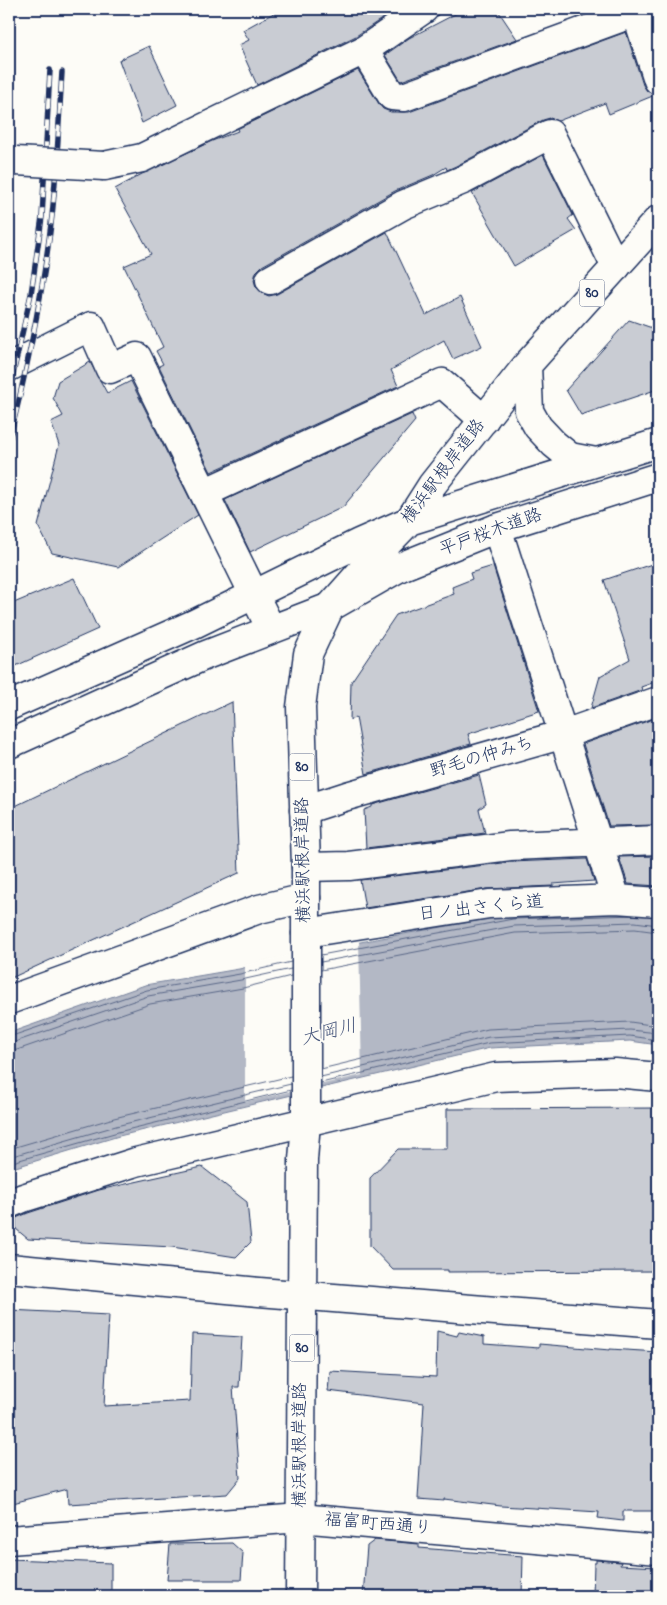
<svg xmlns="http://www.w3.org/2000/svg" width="667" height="1605" viewBox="0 0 667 1605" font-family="'Indie Flower','Klee One',sans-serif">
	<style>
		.water { fill: #b3b8c5; stroke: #76819c }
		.pier { fill: #fdfcf7 }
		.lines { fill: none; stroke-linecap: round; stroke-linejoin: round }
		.shore { stroke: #586687; stroke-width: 1 }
		.building { fill: #c9ccd3; stroke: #1b2f5e }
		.minor-casing { stroke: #1b2f5e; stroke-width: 31 }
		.major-casing { stroke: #1b2f5e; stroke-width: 31 }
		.minor { stroke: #fdfcf7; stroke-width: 28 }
		.major { stroke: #fdfcf7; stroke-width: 28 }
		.rail-casing { stroke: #1b2f5e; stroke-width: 5.5 }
		.rail { stroke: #fdfcf7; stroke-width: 4; stroke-dasharray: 11; stroke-linecap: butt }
		.minor-bridge-casing { stroke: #1b2f5e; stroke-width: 31; stroke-linecap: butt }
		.minor-bridge { stroke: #fdfcf7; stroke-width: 28 }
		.labels { text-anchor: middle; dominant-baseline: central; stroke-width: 4; stroke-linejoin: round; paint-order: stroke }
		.shield { fill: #fdfcf7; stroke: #5f6c8c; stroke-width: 1 }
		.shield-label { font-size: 16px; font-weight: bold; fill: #1b2f5e }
		.street-label { font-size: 18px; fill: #1b2f5e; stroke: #fdfcf7 }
		.water-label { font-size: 19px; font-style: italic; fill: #49587d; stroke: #fdfcf7 }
	</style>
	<rect width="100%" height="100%" fill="#fdfcf7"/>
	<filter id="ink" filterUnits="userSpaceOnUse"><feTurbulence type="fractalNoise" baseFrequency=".02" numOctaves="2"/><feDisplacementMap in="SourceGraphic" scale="10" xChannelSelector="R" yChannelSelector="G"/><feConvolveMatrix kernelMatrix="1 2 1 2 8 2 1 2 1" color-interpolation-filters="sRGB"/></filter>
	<g filter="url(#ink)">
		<path class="water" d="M 636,910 L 658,914 L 658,1045 L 630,1041 L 490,1048 L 119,1136 L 9,1169 L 9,1033 L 145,985 L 239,969 L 333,947 L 513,914 Z"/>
		<path class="pier" d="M 359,941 L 362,1075 L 245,1102 L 245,965 L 324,947 Z"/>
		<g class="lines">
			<path class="shore" d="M 321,955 L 513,919 L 635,915
				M 321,962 L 514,926 L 635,922 L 658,925
				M 321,970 L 515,933 L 635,929 L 658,932
				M 9,1037 L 147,990 L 240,974 L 291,962
				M 9,1044 L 148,996 L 241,980 L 291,969
				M 9,1051 L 17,1050 L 150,1004 L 243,988 L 291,976
				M 321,1069 L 488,1029 L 630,1022 L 658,1026
				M 321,1077 L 489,1037 L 630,1030 L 658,1033
				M 321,1083 L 489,1043 L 630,1036 L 658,1040
				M 9,1149 L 114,1118 L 291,1076
				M 9,1157 L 116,1126 L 291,1084
				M 9,1163 L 118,1132 L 291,1090"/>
		</g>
		<path class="building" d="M 281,9 L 378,9 L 383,18 L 356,36 L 257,85 L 239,45 L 249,40 L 243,30 Z
			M 465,9 L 497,9 L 517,39 L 401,81 L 385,55 L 409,38 Z
			M 626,32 L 643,85 L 647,91 L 655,95 L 609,114 L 605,103 L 558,121 L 550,118 L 543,120 L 456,166 L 447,170 L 446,167 L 433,175 L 395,191 L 262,266 L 256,272 L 254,280 L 256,287 L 262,293 L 269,296 L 277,294 L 387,232 L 426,315 L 460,297 L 482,346 L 453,359 L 444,340 L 391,370 L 398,386 L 211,472 L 159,366 L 163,364 L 156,351 L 163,347 L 124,266 L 151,254 L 115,189 L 142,174 L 212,141 L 238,131 L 237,129 L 358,70 L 379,104 L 383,109 L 391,112 L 409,112 Z
			M 149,46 L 177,105 L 142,123 L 119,60 Z
			M 543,155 L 573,215 L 568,219 L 576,230 L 514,266 L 472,193 Z
			M 629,320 L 658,330 L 658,389 L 581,415 L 566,390 Z
			M 90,362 L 107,393 L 131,381 L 198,515 L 118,567 L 52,553 L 38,526 L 59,445 L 51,422 L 63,416 L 53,398 L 58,381 Z
			M 412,414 L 415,421 L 343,507 L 250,552 L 225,500 Z
			M 658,562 L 658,681 L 641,687 L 642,690 L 591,708 L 600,676 L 630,659 L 604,580 Z
			M 493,566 L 539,711 L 468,734 L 471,744 L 366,774 L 356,717 L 350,720 L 351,682 L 396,615 L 454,594 L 452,587 L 472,579 L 470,573 Z
			M 74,578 L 98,629 L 9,669 L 9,605 Z
			M 232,702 L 239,873 L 9,979 L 9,809 Z
			M 653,719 L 658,736 L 658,825 L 609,826 L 583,744 Z
			M 479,775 L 486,804 L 479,809 L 485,833 L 366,848 L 364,810 L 372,807 L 372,805 Z
			M 658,856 L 658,886 L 628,884 L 619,857 Z
			M 587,859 L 594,881 L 553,884 L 553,886 L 487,889 L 365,908 L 360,880 L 511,862 Z
			M 658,1108 L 658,1271 L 448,1272 L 448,1270 L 393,1270 L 370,1246 L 370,1178 L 398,1149 L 447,1149 L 447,1109 Z
			M 202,1167 L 247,1202 L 251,1242 L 236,1257 L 172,1247 L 28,1239 L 16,1229 L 16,1218 L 28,1213 L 99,1190 Z
			M 9,1310 L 109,1315 L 104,1406 L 190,1401 L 192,1334 L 242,1337 L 239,1387 L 233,1387 L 240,1478 L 227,1494 L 68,1504 L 67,1489 L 9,1504 Z
			M 437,1331 L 457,1336 L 459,1332 L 484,1337 L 484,1344 L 539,1348 L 539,1344 L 610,1350 L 610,1349 L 658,1352 L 658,1511 L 623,1511 L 623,1521 L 598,1518 L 599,1512 L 501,1506 L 444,1499 L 444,1501 L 418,1499 L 424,1403 L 328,1391 L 330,1371 L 436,1377 Z
			M 375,1540 L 419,1544 L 419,1548 L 523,1556 L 522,1596 L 363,1596 L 367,1546 Z
			M 232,1543 L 243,1553 L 241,1580 L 167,1580 L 170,1544 Z
			M 9,1559 L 111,1563 L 111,1596 L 9,1596 Z
			M 596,1560 L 621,1562 L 620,1565 L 658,1567 L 658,1596 L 593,1596 L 594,1563 L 596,1563 Z"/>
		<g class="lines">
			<defs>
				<path id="minor" d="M 364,50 L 424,9
					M 104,166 L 142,158 L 364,50 L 392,96 L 404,97 L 636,12 L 658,80
					M 270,280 L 403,205 L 463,180 L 550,134 L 616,267
					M 9,367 L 91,326 L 110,369 L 137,357 L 271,629
					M 204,493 L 442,383 L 484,420
					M 497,528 L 616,899
					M 304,810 L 347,796 L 564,734 L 658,701
					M 306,867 L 349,866 L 510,846 L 658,840
					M 306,933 L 489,904 L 616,899 L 658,902
					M 9,1000 L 259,909 L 306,898
					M 9,1204 L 23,1198 L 136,1162 L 496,1077 L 615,1073 L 658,1077
					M 9,1268 L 259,1292 L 658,1324
					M 9,1540 L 300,1518 L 658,1550"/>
				<path id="major" d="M 527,365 L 529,411 L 538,427 L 554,444 L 570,457 L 596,462
					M 9,706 L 194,624 L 359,543 L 409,521 L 658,443
					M 9,744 L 206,655 L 330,607 L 400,567 L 497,528 L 658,477
					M 300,1596 L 303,1160 L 306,1122 L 306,867 L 301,707 L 308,654 L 330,607 L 377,554 L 409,521 L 432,485 L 527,365 L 658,220"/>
			</defs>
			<use href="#minor" class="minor-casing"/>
			<use href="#major" class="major-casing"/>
			<use href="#minor" class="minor"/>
			<use href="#major" class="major"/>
			<defs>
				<path id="rail" d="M 9,392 L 31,294 L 42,217 L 50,70
					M 9,440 C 28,366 43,292 52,216 C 57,168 59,120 62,72"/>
			</defs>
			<use href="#rail" class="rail-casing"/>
			<use href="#rail" class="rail"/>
			<defs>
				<path id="minor-bridge" d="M 16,161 L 104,166"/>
			</defs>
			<use href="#minor-bridge" class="minor-bridge-casing"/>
			<use href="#minor-bridge" class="minor-bridge"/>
		</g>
	</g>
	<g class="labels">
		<g class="shield">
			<rect x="579.5" y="279.5" width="25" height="27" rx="4"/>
			<rect x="289.5" y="753.5" width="25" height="27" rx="4"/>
			<rect x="289.5" y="1334.5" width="25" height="27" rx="4"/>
		</g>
		<g class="shield-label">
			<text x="592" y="293">80</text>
			<text x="302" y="767">80</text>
			<text x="302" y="1348">80</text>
		</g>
		<g class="street-label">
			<text transform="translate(444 472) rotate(-53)">横浜駅根岸道路</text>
			<text transform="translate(491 533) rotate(-20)">平戸桜木道路</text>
			<text transform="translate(482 758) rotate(-16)">野毛の仲みち</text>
			<text transform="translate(304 860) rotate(-91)">横浜駅根岸道路</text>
			<text transform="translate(481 909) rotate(-6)">日ノ出さくら道</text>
			<text transform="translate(301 1445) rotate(-90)">横浜駅根岸道路</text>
			<text transform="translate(378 1525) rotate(5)">福富町西通り</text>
		</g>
		<g class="water-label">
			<text transform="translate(329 1033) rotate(-14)">大岡川</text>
		</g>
	</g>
	<rect width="667" height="1605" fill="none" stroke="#fdfcf7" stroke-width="30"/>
	<rect x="15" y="15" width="637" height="1575" fill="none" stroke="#1b2f5e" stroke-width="2" filter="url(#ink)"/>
</svg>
